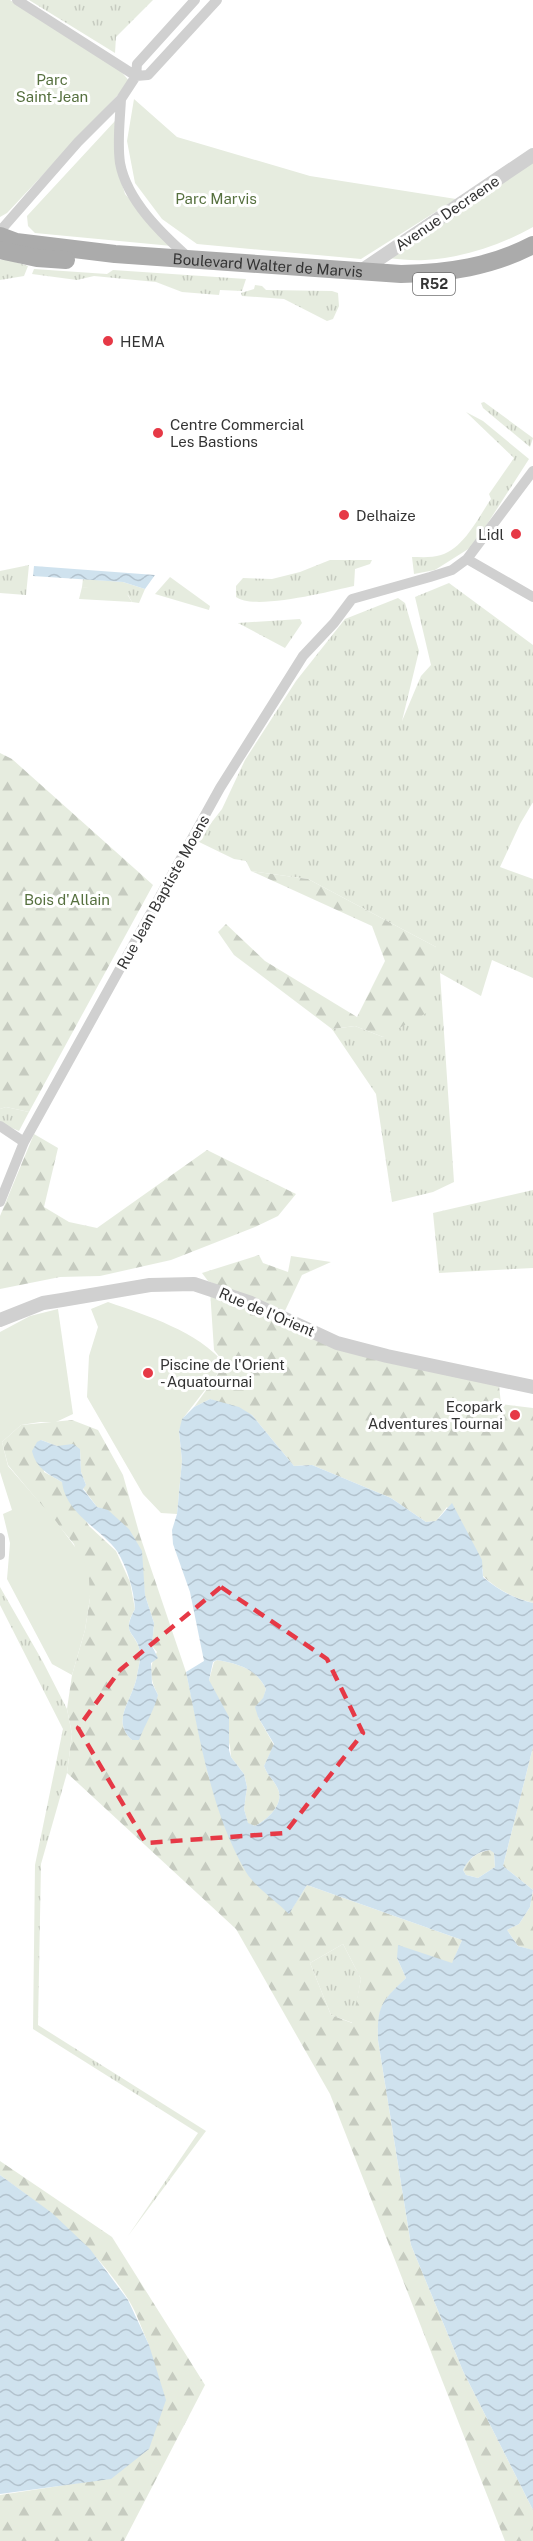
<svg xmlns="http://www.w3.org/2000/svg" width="533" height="2541" viewBox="0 0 533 2541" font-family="'Public Sans',sans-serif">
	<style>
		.grass { fill: url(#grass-tufts) }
		.forest { fill: url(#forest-firs); fill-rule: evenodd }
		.park { fill: #e6ecdf }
		.water { fill: url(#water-waves); fill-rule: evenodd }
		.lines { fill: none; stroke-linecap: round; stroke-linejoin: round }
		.minor { stroke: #d0d0d0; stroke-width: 10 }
		.tertiary { stroke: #d0d0d0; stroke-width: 14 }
		.primary { stroke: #ababab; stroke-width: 18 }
		.marked { fill: none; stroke: #e63946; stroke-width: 4.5; stroke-dasharray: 12 8; stroke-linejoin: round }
		.poi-dot { fill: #e63946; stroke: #fff; stroke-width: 2 }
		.labels { text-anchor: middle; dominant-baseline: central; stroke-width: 6; stroke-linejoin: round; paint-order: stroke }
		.shield { fill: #fff; stroke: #707070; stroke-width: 1.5 }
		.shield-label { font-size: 14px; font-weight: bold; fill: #333 }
		.park-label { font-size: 15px; fill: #56703f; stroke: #fff }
		.street-label { font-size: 15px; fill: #333; stroke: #fff }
		.poi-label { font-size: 15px; fill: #333; stroke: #fff; text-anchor: start }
	</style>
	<defs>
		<pattern id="grass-tufts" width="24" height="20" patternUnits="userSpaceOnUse" patternTransform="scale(1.5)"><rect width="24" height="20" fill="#e6ecdf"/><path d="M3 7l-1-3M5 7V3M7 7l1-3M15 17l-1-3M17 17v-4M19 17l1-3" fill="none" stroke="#c6cbc0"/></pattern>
		<pattern id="forest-firs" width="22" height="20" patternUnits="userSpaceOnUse" patternTransform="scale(1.5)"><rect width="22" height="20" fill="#e6ecdf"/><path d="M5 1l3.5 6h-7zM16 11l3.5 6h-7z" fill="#c6cbc0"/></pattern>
		<pattern id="water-waves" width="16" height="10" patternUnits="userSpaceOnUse" patternTransform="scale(1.5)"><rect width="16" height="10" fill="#cfe2ee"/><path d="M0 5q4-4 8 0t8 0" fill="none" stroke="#b2c2cd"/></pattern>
	</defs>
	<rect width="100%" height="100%" fill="#fff"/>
	<path class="grass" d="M 29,0 L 153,0 L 116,37 L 115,53 Z
		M 5,259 L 28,266 L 24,276 L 0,280 L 0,260 Z
		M 34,269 L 107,274 L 113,270 L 246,279 L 242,291 L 220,290 L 219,295 L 182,292 L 156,282 L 94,276 L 77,280 L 32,274 Z
		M 255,285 L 262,286 L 266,290 L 332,291 L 338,293 L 339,306 L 333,319 L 327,321 L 284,299 L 242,296 L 241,293 L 254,289 Z
		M 484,402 L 533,438 L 530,447 L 483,408 L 481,403 Z
		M 466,412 L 483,421 L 529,459 L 473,546 L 435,570 L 414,574 L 412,557 C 421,557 432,558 441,555 C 464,548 478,518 491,499 L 489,494 L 514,458 Z
		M 330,560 L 372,560 L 370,564 L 355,569 L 354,586 C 331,591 254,611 236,597 L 236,586 L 243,578 L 272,579 L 300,572 Z
		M 29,565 L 26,595 L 0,593 L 0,571 Z
		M 170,577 L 210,606 L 209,610 L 155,594 Z
		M 83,579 L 123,582 L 145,589 L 139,603 L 132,602 L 128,595 L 82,587 Z
		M 449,583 L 533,645 L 533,802 L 520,824 L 500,867 L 533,879 L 533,978 L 492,960 L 481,996 L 440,973 L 454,1182 L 433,1192 L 392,1202 L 376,1094 L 332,1029 L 355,1026 L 383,1037 L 436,947 L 308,879 L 251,871 L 246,861 L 234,859 L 197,841 L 222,809 L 245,760 L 296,681 L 345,619 L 398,598 L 405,603 L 419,651 L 402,721 L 421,676 L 431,665 L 415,597 Z
		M 300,619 L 302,623 L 285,648 L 238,623 Z
		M 6,1107 L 29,1112 L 19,1131 L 0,1123 L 0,1109 Z
		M 533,1190 L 533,1268 L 439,1273 L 433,1213 Z
		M 0,1587 L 43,1662 L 67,1709 L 72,1734 L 67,1773 L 41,1864 L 38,2025 L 206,2131 L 128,2236 L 198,2133 L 33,2029 L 35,1865 L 63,1729 L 0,1605 Z
		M 343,1944 L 361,1979 L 353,2023 L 331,2015 L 310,1963 Z"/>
	<path class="forest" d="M 0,753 L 12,759 L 153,885 L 29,1112 L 6,1107 L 0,1109 Z
		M 251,871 L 308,879 L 436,947 L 430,1011 L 383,1037 L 355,1026 L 332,1029 L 234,955 L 218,932 L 226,924 L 265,961 L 357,1017 L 385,961 L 372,926 Z
		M 34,1134 L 58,1148 L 44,1207 L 69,1222 L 97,1228 L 207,1150 L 296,1194 L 278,1216 L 255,1227 L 171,1260 L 100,1276 L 60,1277 L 0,1289 L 0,1216 Z
		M 259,1255 L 263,1263 L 288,1272 L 291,1256 L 331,1262 L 302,1275 L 283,1315 L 208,1281 L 202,1273 Z
		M 210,1290 L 348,1352 L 499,1385 L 501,1404 L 533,1408 L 533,1603 C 513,1598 498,1590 483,1576 L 483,1570 L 447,1507 L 436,1521 L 426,1522 L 391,1498 L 312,1465 L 294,1466 L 252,1415 L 210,1399 L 194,1407 L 225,1364 L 214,1350 Z
		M 72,1420 L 98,1430 L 123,1475 L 140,1536 L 186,1672 L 207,1770 L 223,1821 L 289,1913 L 307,1885 L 462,1940 L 452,1964 L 397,1958 L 406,1978 C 383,2000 377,2007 378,2040 L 411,2245 L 463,2371 L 533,2510 L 533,2541 L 505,2541 L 330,2094 L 236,1929 L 67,1773 L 72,1734 L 67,1709 L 72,1675 L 85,1630 L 90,1598 L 74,1544 L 8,1465 L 2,1442 L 21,1425 ZM 41,1440 L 57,1446 L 80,1449 L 81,1472 L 86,1485 L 83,1488 L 97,1507 L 108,1511 L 143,1579 L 145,1595 L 154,1623 L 152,1646 L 157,1652 C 148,1667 150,1680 158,1695 L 132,1740 C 110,1720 133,1700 137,1676 C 138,1669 141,1659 140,1652 C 137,1632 120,1635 135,1609 L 130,1582 L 116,1551 L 89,1526 L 62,1482 L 44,1472 ZM 343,1944 L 361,1979 L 352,2023 L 331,2015 L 310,1963 Z
		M 217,1660 C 238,1664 256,1668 266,1689 L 258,1717 L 274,1745 L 264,1766 C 267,1775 273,1779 277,1787 C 286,1803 268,1819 255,1826 L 248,1824 L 244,1809 L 247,1787 L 244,1774 L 231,1757 L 230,1746 L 209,1680 L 214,1662 Z
		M 533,1747 L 533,1950 L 532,1950 L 518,1946 L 507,1930 L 519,1924 L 530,1907 L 533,1890 L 503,1866 Z
		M 490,1850 L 494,1853 L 495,1867 L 478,1878 L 466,1875 L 463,1870 C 468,1859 477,1852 490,1850 Z
		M 0,2161 L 112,2237 L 205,2385 L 124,2541 L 0,2541 L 0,2495 L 111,2478 L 149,2345 C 142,2330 137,2313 128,2299 C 95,2247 49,2211 0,2175 Z"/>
	<path class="park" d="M 0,0 L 10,0 L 114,63 L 130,82 L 7,213 L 0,217 Z
		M 134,99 L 177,137 L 310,176 L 456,199 L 361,259 L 197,244 L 162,219 L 135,183 L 127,141 Z
		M 115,121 L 117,167 L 125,194 L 172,246 L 35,233 L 28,226 L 27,216 Z
		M 533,161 L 533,227 C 501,245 462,258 425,260 C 413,261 400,259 387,258 Z
		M 82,587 L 125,591 L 132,602 L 79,599 Z
		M 108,1302 C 148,1316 197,1331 225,1364 L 184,1417 L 179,1431 L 182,1461 L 177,1514 L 161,1513 L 143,1494 L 87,1397 L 89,1356 L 98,1327 L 91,1309 Z
		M 58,1309 L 73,1414 L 56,1422 L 40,1422 L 21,1425 L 2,1442 L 8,1466 L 55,1520 L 84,1559 L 89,1579 L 90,1598 L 85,1630 L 72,1675 L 52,1664 L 7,1579 L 10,1543 L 3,1514 L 12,1510 L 0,1472 L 0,1332 L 30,1316 Z"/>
	<path class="water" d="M 34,566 L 155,575 L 145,589 L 123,582 L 33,576 Z
		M 210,1399 L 239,1407 L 252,1415 L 294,1466 L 312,1465 L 391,1498 L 426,1522 L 436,1521 L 452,1503 L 482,1560 L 483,1577 C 498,1590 513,1598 533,1603 L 533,1747 L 503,1866 L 533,1890 L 530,1907 L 519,1924 L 507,1930 L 518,1946 L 533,1950 L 533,2510 L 463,2371 L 411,2245 L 378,2040 C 377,2005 382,2001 406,1978 L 397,1958 L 398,1945 L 452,1963 L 462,1940 L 307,1885 L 289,1914 C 276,1901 255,1887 246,1872 C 211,1812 200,1739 186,1672 L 204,1661 L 203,1656 L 190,1592 L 173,1544 L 172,1530 L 177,1514 L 182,1461 L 179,1431 L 182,1419 L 194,1407 ZM 217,1660 C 238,1664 256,1668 266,1689 L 263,1698 L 255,1707 L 258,1717 L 274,1744 L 264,1766 C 267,1775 273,1779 277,1787 C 286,1803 268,1819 255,1826 L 248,1823 L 244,1809 L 247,1787 L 244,1774 L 231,1757 L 229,1750 L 229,1717 L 209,1680 L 213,1662 ZM 490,1850 L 494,1853 L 495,1867 L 478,1878 L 466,1875 L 463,1870 C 468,1859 478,1851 490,1850 Z
		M 41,1440 L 57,1446 L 73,1444 L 80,1449 L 81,1472 L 86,1485 L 83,1489 L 97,1507 L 108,1510 L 129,1529 L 142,1551 L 145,1595 L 154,1623 L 152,1646 L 158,1658 L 151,1663 L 152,1683 L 158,1695 C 154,1711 145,1724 139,1740 L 132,1740 C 110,1720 133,1700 137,1676 C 138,1669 141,1659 140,1652 C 137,1631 120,1636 135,1609 C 134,1590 127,1567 117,1551 C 100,1528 66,1514 62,1482 C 48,1474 36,1468 32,1451 L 37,1442 Z
		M 0,2175 L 52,2213 L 90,2249 L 128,2300 L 149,2345 L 166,2400 L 149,2449 L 111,2479 L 0,2494 Z"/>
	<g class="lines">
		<path class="minor" d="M 17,0 L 136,76
			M 136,76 L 148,75 L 217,0
			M 121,99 C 120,120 117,142 120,163 C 127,201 162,234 189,258
			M 0,231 L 78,142 L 121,99 L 136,76 L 137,64 L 195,0
			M 467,559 L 533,597
			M 0,1126 L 24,1142
			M 0,1202 L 24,1142 L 220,788 L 303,656 L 334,623 L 352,599 L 430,577 L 452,570 L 467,559 L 533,471
			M 0,1538 L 0,1555"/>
		<path class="tertiary" d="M 361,271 L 533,155
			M 0,1320 L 43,1303 L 62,1300 L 150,1285 L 194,1284 L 251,1303 L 337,1343 L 387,1356 L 533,1387"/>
		<g class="primary">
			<path id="s1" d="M 0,236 L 16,242 L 115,254 L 401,274 C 448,273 491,267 533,245"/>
			<path d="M 0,250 L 37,258 L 66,260"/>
		</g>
	</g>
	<path class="marked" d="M 221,1587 L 327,1659 L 363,1733 L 285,1833 L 146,1843 L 78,1728 L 120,1670 Z"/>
	<g class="poi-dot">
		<circle cx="108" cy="341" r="6"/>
		<circle cx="158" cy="433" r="6"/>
		<circle cx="344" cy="515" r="6"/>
		<circle cx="516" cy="534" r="6"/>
		<circle cx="148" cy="1373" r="6"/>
		<circle cx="515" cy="1415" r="6"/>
	</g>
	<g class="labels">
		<rect class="shield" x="413" y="273" width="42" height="22" rx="4.5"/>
		<g class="shield-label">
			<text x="434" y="284">R52</text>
		</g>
		<g class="park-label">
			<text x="52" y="79">Parc<tspan x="52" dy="17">Saint-Jean</tspan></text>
			<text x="216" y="198">Parc Marvis</text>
			<text x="67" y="899">Bois d'Allain</text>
		</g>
		<g class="street-label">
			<text transform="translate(447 213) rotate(-34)">Avenue Decraene</text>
			<text stroke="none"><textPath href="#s1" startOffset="270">Boulevard Walter de Marvis</textPath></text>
			<text transform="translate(163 892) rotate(-61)">Rue Jean Baptiste Moens</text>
			<text transform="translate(267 1312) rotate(23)">Rue de l'Orient</text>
		</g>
		<g class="poi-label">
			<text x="120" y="341">HEMA</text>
			<text x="170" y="424">Centre Commercial<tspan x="170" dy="17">Les Bastions</tspan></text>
			<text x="356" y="515">Delhaize</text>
			<text x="504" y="534" text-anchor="end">Lidl</text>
			<text x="160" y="1364">Piscine de l'Orient<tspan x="160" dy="17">- Aquatournai</tspan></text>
			<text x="503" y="1406" text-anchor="end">Ecopark<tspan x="503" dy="17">Adventures Tournai</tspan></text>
		</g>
	</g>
</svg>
